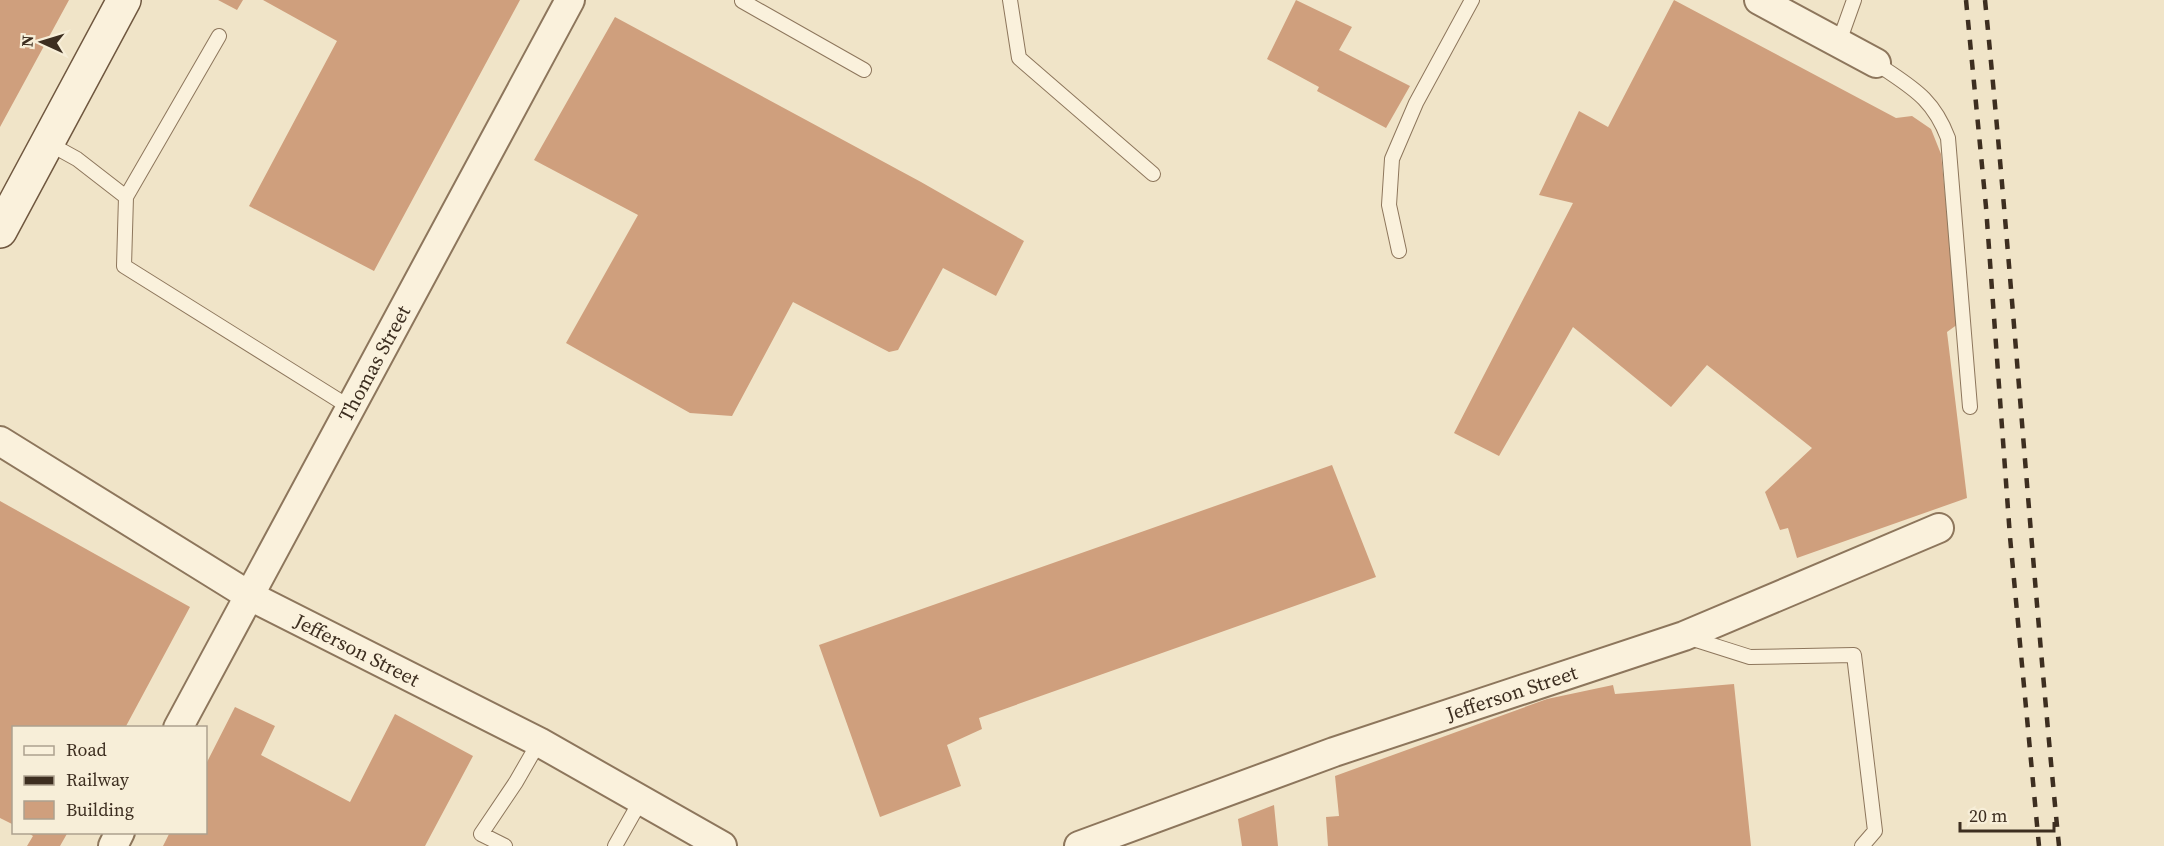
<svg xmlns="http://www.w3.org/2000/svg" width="2164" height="846" viewBox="0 0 2164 846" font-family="'Source Serif 4',serif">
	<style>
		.building { fill: #cf9f7d }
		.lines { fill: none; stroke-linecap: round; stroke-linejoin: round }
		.lane-casing { stroke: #8d765c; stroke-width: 16 }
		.street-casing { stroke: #8d765c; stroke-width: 32 }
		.secondary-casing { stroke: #6f573f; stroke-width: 36 }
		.lane { stroke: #faf1dc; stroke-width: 14 }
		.street { stroke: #faf1dc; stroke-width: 28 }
		.secondary { stroke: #faf1dc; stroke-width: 33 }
		.rail { stroke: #3d2e20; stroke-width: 4.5; stroke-dasharray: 10 10; stroke-linecap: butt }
		.labels { text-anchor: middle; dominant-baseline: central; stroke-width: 6; stroke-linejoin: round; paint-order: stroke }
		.street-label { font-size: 20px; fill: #3d2e20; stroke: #f7eed8 }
	</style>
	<rect width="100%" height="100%" fill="#f0e4c8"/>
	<path class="building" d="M 0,0 L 69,0 L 0,127 Z
		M 218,0 L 243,0 L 237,10 Z
		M 263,0 L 520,0 L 374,271 L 249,206 L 337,41 Z
		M 1296,0 L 1352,27 L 1339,50 L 1410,86 L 1386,128 L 1317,91 L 1319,87 L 1267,59 Z
		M 1674,0 L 1896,118 L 1912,116 L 1931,129 L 1941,154 L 1958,324 L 1947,332 L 1967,498 L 1797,558 L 1788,528 L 1780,530 L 1765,492 L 1812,448 L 1707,365 L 1671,407 L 1573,327 L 1499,456 L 1454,433 L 1573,203 L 1539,195 L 1579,111 L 1608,127 Z
		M 615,17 L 921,182 L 1024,241 L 996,296 L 943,268 L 898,350 L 889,352 L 793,302 L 732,416 L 690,413 L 566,343 L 638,215 L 534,160 Z
		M 1332,465 L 1376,577 L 979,718 L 982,729 L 947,745 L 961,786 L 880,817 L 819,645 Z
		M 0,501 L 190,607 L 125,728 L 14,728 L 14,825 L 0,818 Z
		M 1734,684 L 1751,846 L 1328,846 L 1326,817 L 1339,816 L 1335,776 L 1547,699 L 1613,685 L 1615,694 Z
		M 235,707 L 275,726 L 261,755 L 350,802 L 395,714 L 473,756 L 425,846 L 163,846 L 170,832 L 206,832 L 206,764 Z
		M 1274,805 L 1278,846 L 1242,846 L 1238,819 Z
		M 27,832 L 68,832 L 60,846 L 27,846 L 33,836 Z"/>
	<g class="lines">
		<defs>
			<path id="lane" d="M 1010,0 L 1019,58 L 1153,174
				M 742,1 L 864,70
				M 1839,42 L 1854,0
				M 1876,63 C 1910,87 1932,96 1948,138 L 1970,407
				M 48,143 L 77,159 L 126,197 L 124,266 L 351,408
				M 126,197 L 219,36
				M 1399,251 L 1389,205 L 1392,159 L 1416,103 L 1472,0
				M 1687,637 L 1750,657 L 1854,655 L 1875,831 L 1862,846
				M 505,846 L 481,834 L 516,782 L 539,742
				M 615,846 L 641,800"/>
			<g id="street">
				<path d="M 1759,0 L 1876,63"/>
				<path id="s1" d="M 0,441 L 250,596 L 539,742 L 722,846"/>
				<path id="s2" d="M 178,728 L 570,0"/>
				<path d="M 113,846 L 120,832"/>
				<path id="s3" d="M 1079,846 L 1334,752 L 1684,636 L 1939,528"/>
			</g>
			<path id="secondary" d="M 0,231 L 124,0"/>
		</defs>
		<use href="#lane" class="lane-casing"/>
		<use href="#street" class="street-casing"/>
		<use href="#secondary" class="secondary-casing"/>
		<use href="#lane" class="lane"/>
		<use href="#street" class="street"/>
		<use href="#secondary" class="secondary"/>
		<path class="rail" d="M 1966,0 L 1986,207 L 2010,537 L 2039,846
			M 1985,0 C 2013,282 2031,564 2059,846"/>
	</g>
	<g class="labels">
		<g class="street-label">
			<text stroke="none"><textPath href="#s2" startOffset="414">Thomas Street</textPath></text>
			<text stroke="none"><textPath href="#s1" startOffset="414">Jefferson Street</textPath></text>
			<text stroke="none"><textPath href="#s3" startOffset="459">Jefferson Street</textPath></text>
		</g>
	</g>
	<rect x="12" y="726" width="195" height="108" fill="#f7eed8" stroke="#ada18e" stroke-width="1.5"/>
	<rect x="24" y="746" width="30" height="9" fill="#faf1dc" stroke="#ada18e" stroke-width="1.5"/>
	<text x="66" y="756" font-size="18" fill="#3d2e20">Road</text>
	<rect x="24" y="776" width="30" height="9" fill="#3d2e20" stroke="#ada18e" stroke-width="1.5"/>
	<text x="66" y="786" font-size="18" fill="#3d2e20">Railway</text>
	<rect x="24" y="801" width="30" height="18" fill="#cf9f7d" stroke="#ada18e" stroke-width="1.5"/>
	<text x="66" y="816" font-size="18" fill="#3d2e20">Building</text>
	<g transform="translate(42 42) rotate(274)" stroke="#f7eed8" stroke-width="4.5" paint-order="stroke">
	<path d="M0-4.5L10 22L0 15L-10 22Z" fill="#3d2e20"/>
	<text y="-9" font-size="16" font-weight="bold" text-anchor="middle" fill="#3d2e20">N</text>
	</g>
	<path d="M1960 822v9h94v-9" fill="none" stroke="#3d2e20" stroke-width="3"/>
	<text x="1969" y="822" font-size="18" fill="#3d2e20" stroke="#f7eed8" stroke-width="4.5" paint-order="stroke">20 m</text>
</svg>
